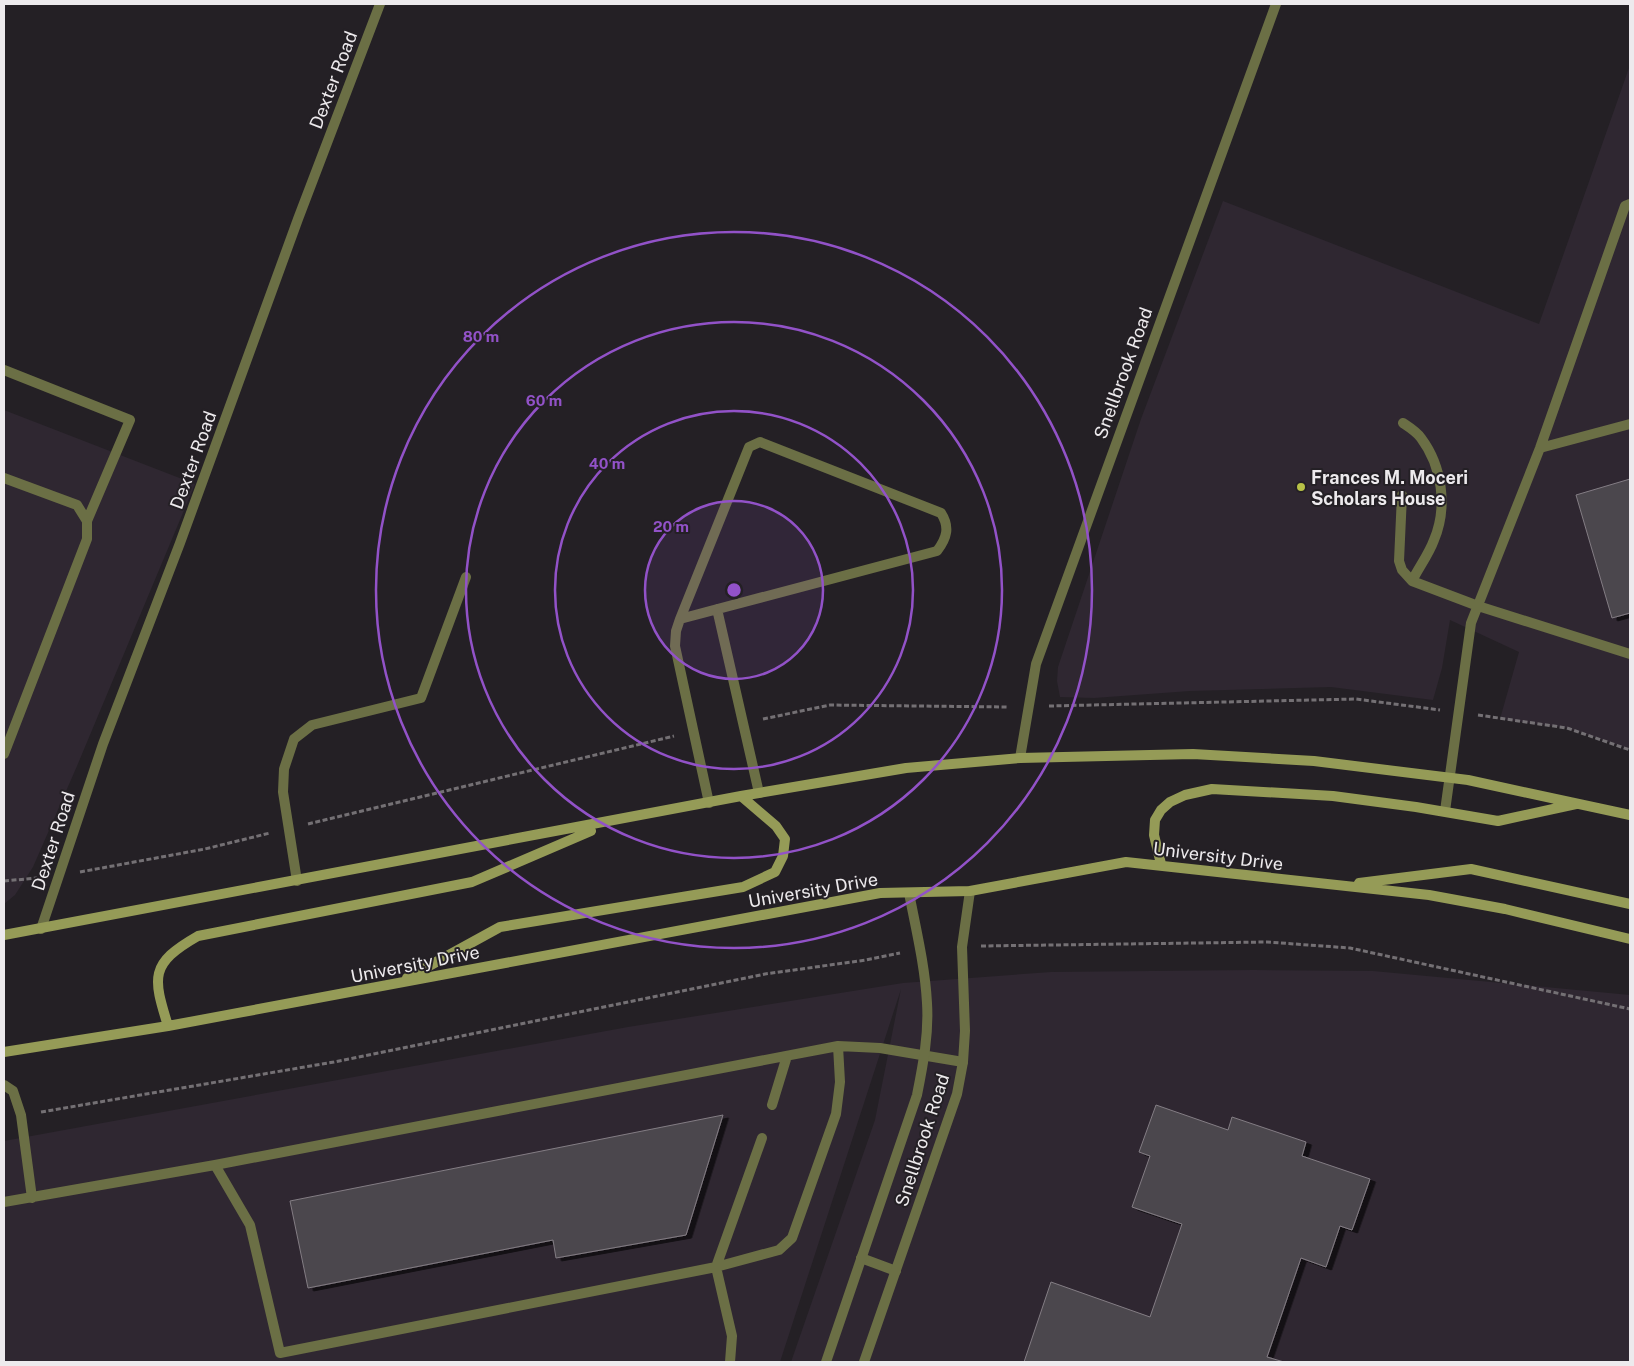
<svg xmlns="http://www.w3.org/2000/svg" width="1634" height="1366" viewBox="0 0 1634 1366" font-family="'Public Sans',sans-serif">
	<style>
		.built { fill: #2f2731 }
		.building { fill: #4c474d; stroke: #837d84; filter: url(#shadow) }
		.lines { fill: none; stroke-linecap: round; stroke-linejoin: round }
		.path { stroke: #747074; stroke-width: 3; stroke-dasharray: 5 2.5; stroke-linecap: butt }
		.lane { stroke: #6b6f45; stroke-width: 10 }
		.street { stroke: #6b6f45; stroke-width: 10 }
		.secondary { stroke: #959b57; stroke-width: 10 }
		.ring { fill: none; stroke: #9252c8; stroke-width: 2.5 }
		.poi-dot { fill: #b8c147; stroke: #242025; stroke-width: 2 }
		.labels { text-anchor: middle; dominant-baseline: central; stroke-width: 4; stroke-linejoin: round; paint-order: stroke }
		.street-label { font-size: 18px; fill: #edeaed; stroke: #242025 }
		.poi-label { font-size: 18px; font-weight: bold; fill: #edeaed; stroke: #242025; text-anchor: start }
		.centre { fill: #9252c8; stroke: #242025; stroke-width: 2.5 }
		.ring-label { font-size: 15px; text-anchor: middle; font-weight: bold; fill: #9252c8; stroke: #242025; stroke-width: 4; stroke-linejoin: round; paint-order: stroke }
	</style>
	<defs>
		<filter id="shadow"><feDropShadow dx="5.5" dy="3" stdDeviation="0" flood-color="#0009"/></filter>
	</defs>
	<rect width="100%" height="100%" fill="#242025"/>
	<path class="built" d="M 1630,65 L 1630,749 L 1567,728 L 1500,719 L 1519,652 L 1450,620 L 1442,668 L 1433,700 L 1331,687 L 1190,691 L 1094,698 L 1060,697 L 1057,681 L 1058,667 L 1141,419 L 1223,201 L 1539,324 Z
		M 4,410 L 195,484 L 77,766 L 33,867 L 15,895 L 4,904 Z
		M 1254,970 L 1373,971 L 1630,995 L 1630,1362 L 791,1362 L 875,1120 L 901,989 L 780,1362 L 4,1362 L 4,1141 L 628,1027 L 903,983 L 1051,972 Z"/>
	<path class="building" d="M 1630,479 L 1630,613 L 1612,618 L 1576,495 Z
		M 1156,1105 L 1228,1130 L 1232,1117 L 1306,1142 L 1302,1156 L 1370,1179 L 1352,1230 L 1340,1226 L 1326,1267 L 1301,1258 L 1267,1357 L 1284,1362 L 1024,1362 L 1051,1282 L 1150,1317 L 1182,1224 L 1132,1207 L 1150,1156 L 1139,1152 Z
		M 723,1115 L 686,1235 L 556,1258 L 553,1240 L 308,1288 L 290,1201 Z"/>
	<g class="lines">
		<path class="path" d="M 1049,706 L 1356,699 L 1440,710
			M 1478,715 L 1567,728 L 1630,750
			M 763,719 L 830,705 L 1008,707
			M 308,824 L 674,736
			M 80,872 L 205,849 L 270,833
			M 4,881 L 37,878
			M 981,946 L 1267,942 L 1350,948 L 1630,1009
			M 41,1112 L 334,1062 L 765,974 L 866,960 L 900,953"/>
		<path class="lane" d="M 4,370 L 130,420 L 87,521
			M 1403,423 C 1409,427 1417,432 1421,438 C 1442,466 1448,507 1434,540 C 1429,554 1419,567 1412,581
			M 1540,448 L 1630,424
			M 4,478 L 77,505 L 87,521 L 87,539 L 4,754
			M 1402,495 L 1399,561 L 1402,570 L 1412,581 L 1478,606 L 1630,654
			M 717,609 L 759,793
			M 680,619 L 937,551 C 947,538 950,527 941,513 L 760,442 L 749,447 L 680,619 L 676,631 L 675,646 L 709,803
			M 1445,811 L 1471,623 L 1540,448 L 1625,206 L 1630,204
			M 297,881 L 283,792 L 284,769 L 294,739 L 312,725 L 421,698 L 466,577
			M 4,1085 L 13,1091 L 21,1115 L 32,1198
			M 772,1105 L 787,1056
			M 215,1165 L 250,1225 L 280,1353 L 716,1267 L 779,1250 L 792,1238 L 836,1114 L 840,1082 L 838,1046
			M 4,1202 L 215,1165 L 838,1046 L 880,1048 L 963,1062
			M 861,1258 L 896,1271
			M 730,1362 L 732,1336 L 716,1267 L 762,1138"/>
		<path class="street" d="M 1020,758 L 1036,664 L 1276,4
			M 41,929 L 103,744 L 180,543 L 298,219 L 380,4
			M 826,1362 L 917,1095 C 923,1065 929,1034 927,1003 C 925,966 916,929 909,893
			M 864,1362 L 957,1094 L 963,1062 L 965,1031 L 962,947 L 970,891"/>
		<path class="secondary" d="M 1161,864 L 1154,835 L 1155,820 L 1161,810 L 1170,802 L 1185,795 L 1212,789 L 1333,796 L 1416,807 L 1498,821 L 1576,804
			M 1359,883 L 1471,869 L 1630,904
			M 4,935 L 741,796 L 906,768 L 1020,758 L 1193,754 L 1314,761 L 1468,780 L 1630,815
			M 407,978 L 500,927 L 743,887 L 775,872 L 783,856 L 785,839 L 776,826 L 741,796
			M 168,1026 C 153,977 149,964 198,936 L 472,882 L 591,831
			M 4,1052 L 168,1026 L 880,893 L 970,891 L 1126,862 L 1429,895 L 1505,909 L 1630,939"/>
	</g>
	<circle cx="734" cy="590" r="89" fill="#9252c8" fill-opacity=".12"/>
	<g class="ring">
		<circle cx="734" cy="590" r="89"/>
		<circle cx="734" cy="590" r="179"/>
		<circle cx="734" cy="590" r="268"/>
		<circle cx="734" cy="590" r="358"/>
	</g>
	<circle class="poi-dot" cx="1301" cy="487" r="5"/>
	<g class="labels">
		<g class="street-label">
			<text transform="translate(333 80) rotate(-69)">Dexter Road</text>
			<text transform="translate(1123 373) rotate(-70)">Snellbrook Road</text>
			<text transform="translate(193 460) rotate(-70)">Dexter Road</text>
			<text transform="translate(53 841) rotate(-72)">Dexter Road</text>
			<text transform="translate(1218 856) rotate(7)">University Drive</text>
			<text transform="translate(813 890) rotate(-10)">University Drive</text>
			<text transform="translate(415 964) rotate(-11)">University Drive</text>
			<text transform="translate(922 1140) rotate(-72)">Snellbrook Road</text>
		</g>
		<g class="poi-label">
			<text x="1311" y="477">Frances M. Moceri<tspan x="1311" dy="21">Scholars House</tspan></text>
		</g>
	</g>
	<circle cx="734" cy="590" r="8" class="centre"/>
	<g class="ring-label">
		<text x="481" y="342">80 m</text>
		<text x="544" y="406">60 m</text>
		<text x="607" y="469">40 m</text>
		<text x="671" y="532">20 m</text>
	</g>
	<rect width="1634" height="1366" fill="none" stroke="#edeaed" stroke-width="10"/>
</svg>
